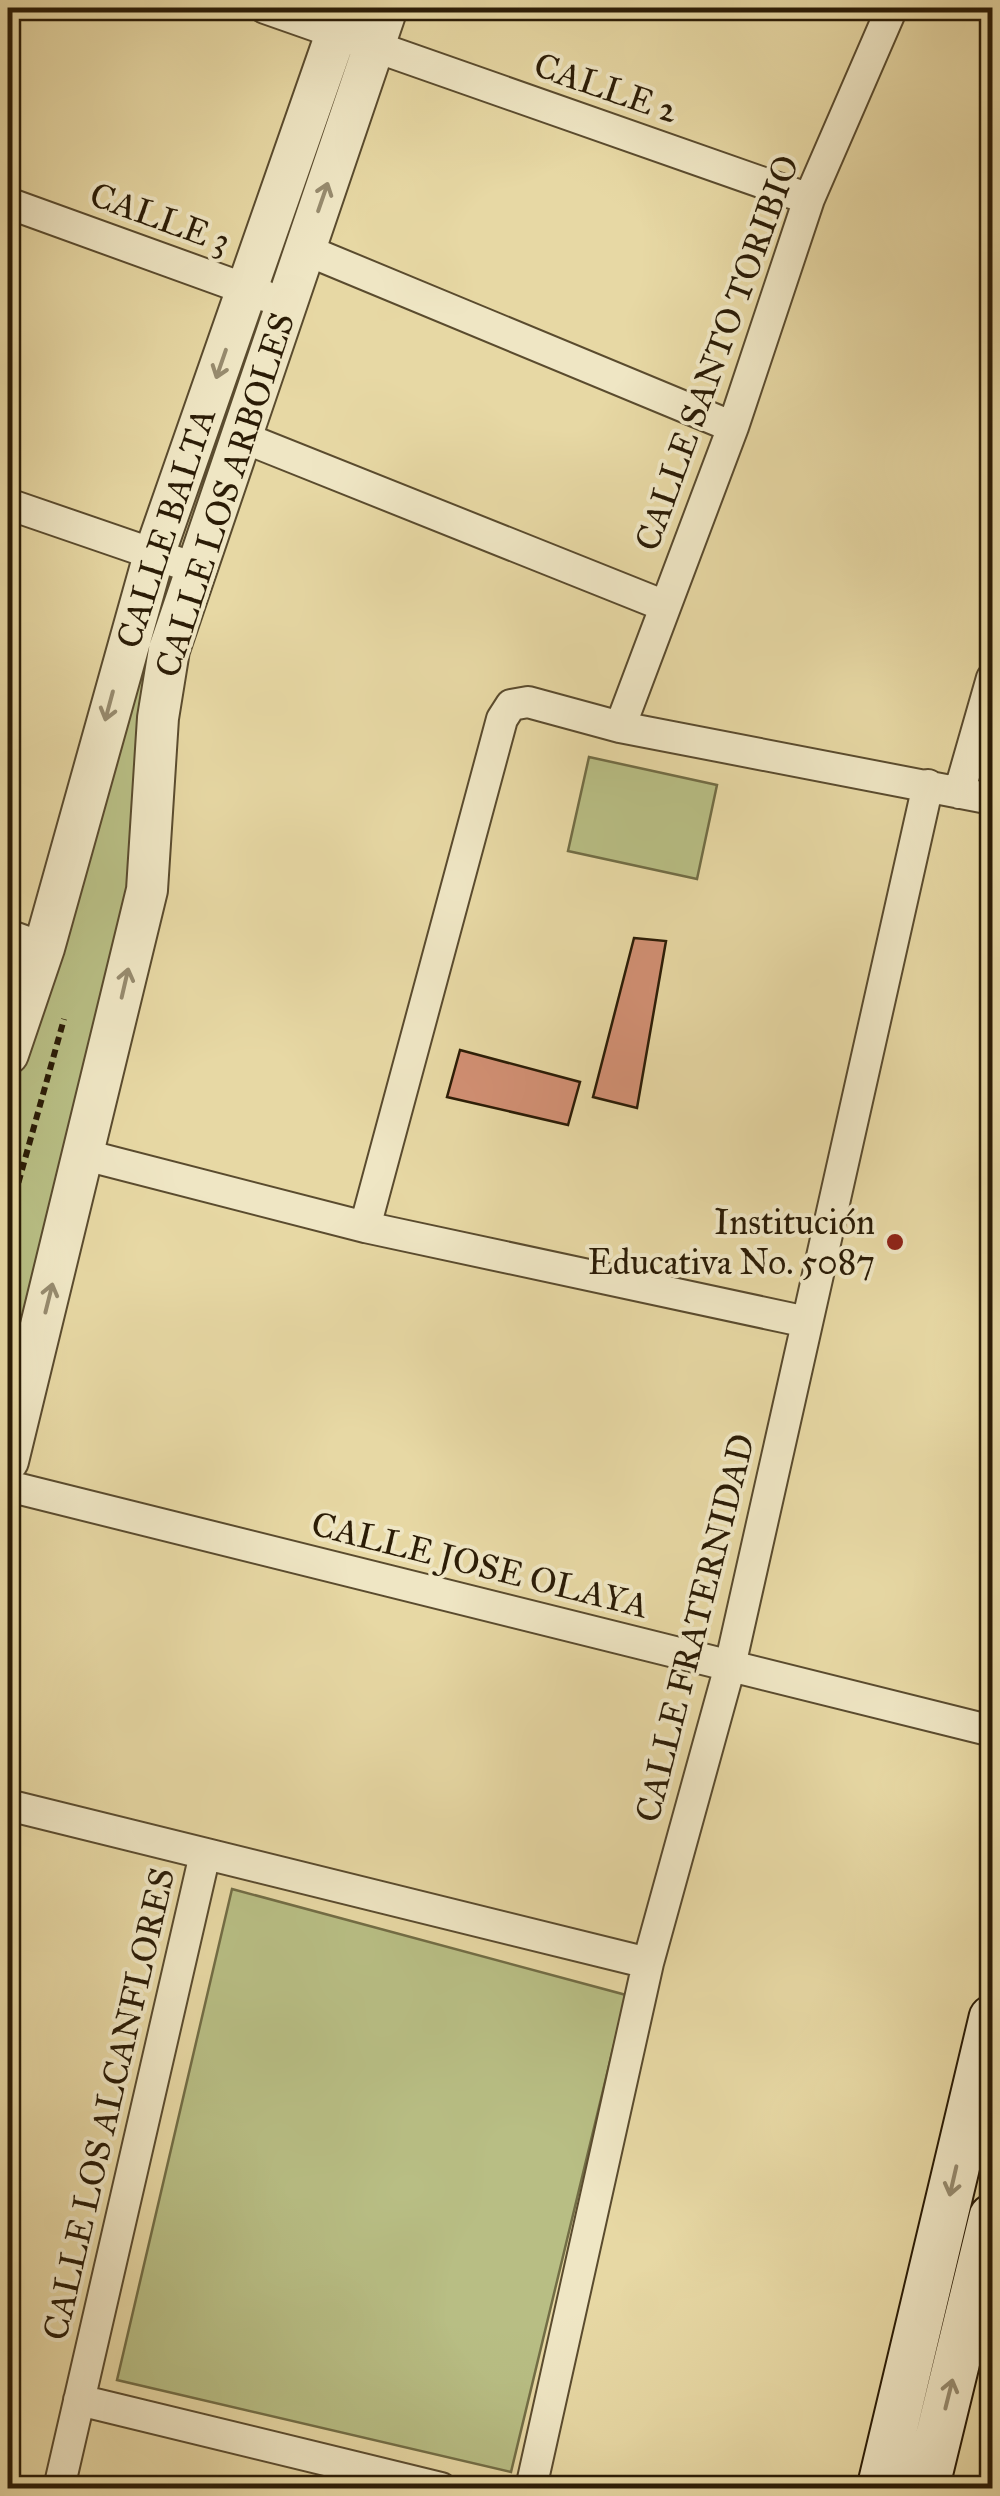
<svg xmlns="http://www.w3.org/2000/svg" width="1000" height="2496" viewBox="0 0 1000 2496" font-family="'IM FELL Great Primer',serif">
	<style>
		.green { fill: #b8be84; stroke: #726d45; stroke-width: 2.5 }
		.building { fill: #d29074; stroke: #2b1c06; stroke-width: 2.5 }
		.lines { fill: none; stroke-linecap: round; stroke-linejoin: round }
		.minor-casing { stroke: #5a4b2e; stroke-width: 34 }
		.tertiary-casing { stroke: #5a4b2e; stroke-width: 44 }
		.secondary-casing { stroke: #2b1c06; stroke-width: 49 }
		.path { stroke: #2b1c06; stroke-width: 6; stroke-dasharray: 8 5; stroke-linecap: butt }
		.minor { stroke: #efe6c4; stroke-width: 30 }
		.tertiary { stroke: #efe6c4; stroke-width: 40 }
		.secondary { stroke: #efe6c4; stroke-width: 45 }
		.oneway { stroke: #978b6e }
		.poi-dot { fill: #8f2418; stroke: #efe6c4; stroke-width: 4 }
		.labels { text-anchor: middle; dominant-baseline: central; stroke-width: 8; stroke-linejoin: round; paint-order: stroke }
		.street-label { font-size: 35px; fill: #2b1c06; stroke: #efe6c4 }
		.poi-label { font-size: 35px; fill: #2b1c06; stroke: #efe6c4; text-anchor: end }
	</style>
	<rect width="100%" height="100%" fill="#e7d8a4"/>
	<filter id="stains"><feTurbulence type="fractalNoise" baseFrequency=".002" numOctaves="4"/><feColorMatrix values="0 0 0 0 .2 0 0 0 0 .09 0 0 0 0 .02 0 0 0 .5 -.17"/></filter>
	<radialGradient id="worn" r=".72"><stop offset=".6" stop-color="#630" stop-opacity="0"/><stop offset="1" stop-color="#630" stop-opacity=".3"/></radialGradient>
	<path class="green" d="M 137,665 L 146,666 L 134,881 L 8,1425 L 8,1102 L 74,900 Z
		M 589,757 L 717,785 L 697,879 L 568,851 Z
		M 232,1889 L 626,1995 L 511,2472 L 117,2380 Z"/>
	<path class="building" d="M 634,938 L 666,941 L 637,1108 L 593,1097 Z
		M 460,1050 L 580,1082 L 568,1125 L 447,1097 Z"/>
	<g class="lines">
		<defs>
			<path id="minor" d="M 265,8 L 809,199
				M 8,203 L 265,296
				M 306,250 L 733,427
				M 242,437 L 665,606
				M 8,504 L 197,569
				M 620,727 L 733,427 L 809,199 L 892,8
				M 959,793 L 992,678
				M 8,935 L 44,948
				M 85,1155 L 365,1227 L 807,1322
				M 365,1227 L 502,719 L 511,705 L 528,702 L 620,727 L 992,799
				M 8,1486 L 992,1731
				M 8,1805 L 648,1963
				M 79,2400 L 441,2488
				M 59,2488 L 205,1854
				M 531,2488 L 648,1963 L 730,1666 L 928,785"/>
			<path id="tertiary" d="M 8,1054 L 44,948 L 154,555 L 345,8
				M 8,1461 L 147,890 L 158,718 L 169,650 L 387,8"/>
			<path id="secondary" d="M 880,2488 L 992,2018
				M 926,2488 L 992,2217"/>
		</defs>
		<use href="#minor" class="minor-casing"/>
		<use href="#tertiary" class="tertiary-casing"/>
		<use href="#secondary" class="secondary-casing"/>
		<path class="path" d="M 8,1220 L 64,1019"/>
		<use href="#minor" class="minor"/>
		<use href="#tertiary" class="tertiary"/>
		<use href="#secondary" class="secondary"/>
	</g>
	<defs><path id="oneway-shaft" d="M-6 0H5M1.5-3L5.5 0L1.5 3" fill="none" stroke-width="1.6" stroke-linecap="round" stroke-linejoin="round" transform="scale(2.5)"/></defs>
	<g class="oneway">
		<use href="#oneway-shaft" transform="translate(323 197) rotate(-71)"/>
		<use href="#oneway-shaft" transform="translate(221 364) rotate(109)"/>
		<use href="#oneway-shaft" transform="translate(109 706) rotate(105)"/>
		<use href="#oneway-shaft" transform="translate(125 983) rotate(-77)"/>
		<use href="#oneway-shaft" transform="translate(49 1298) rotate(-76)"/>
		<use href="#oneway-shaft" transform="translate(953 2181) rotate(103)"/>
		<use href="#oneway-shaft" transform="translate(949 2394) rotate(-76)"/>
	</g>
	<circle class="poi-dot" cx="895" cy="1242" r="10"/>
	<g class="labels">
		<g class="street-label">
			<text transform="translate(606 88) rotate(19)">CALLE 2</text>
			<text transform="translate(160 218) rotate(20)">CALLE 3</text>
			<text transform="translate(717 353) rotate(-70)">CALLE SANTO TORIBIO</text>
			<text transform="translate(225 495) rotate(-72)">CALLE LOS ARBOLES</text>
			<text transform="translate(166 528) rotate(-72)">CALLE BALTA</text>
			<text transform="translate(480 1565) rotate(14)">CALLE JOSE OLAYA</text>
			<text transform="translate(695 1628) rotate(-76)">CALLE FRATERNIDAD</text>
			<text transform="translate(109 2104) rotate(-77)">CALLE LOS ALCANFLORES</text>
		</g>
		<g class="poi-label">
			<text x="875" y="1222">Institución<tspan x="875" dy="40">Educativa No. 5087</tspan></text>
		</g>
	</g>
	<rect width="1000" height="2496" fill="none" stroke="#e7d8a4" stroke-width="40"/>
	<rect x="10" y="10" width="980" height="2476" fill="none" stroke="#2b1c06" stroke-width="5"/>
	<rect x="20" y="20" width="960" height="2456" fill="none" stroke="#2b1c06" stroke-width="2.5"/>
	<rect width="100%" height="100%" filter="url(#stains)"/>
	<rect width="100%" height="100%" fill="url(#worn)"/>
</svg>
